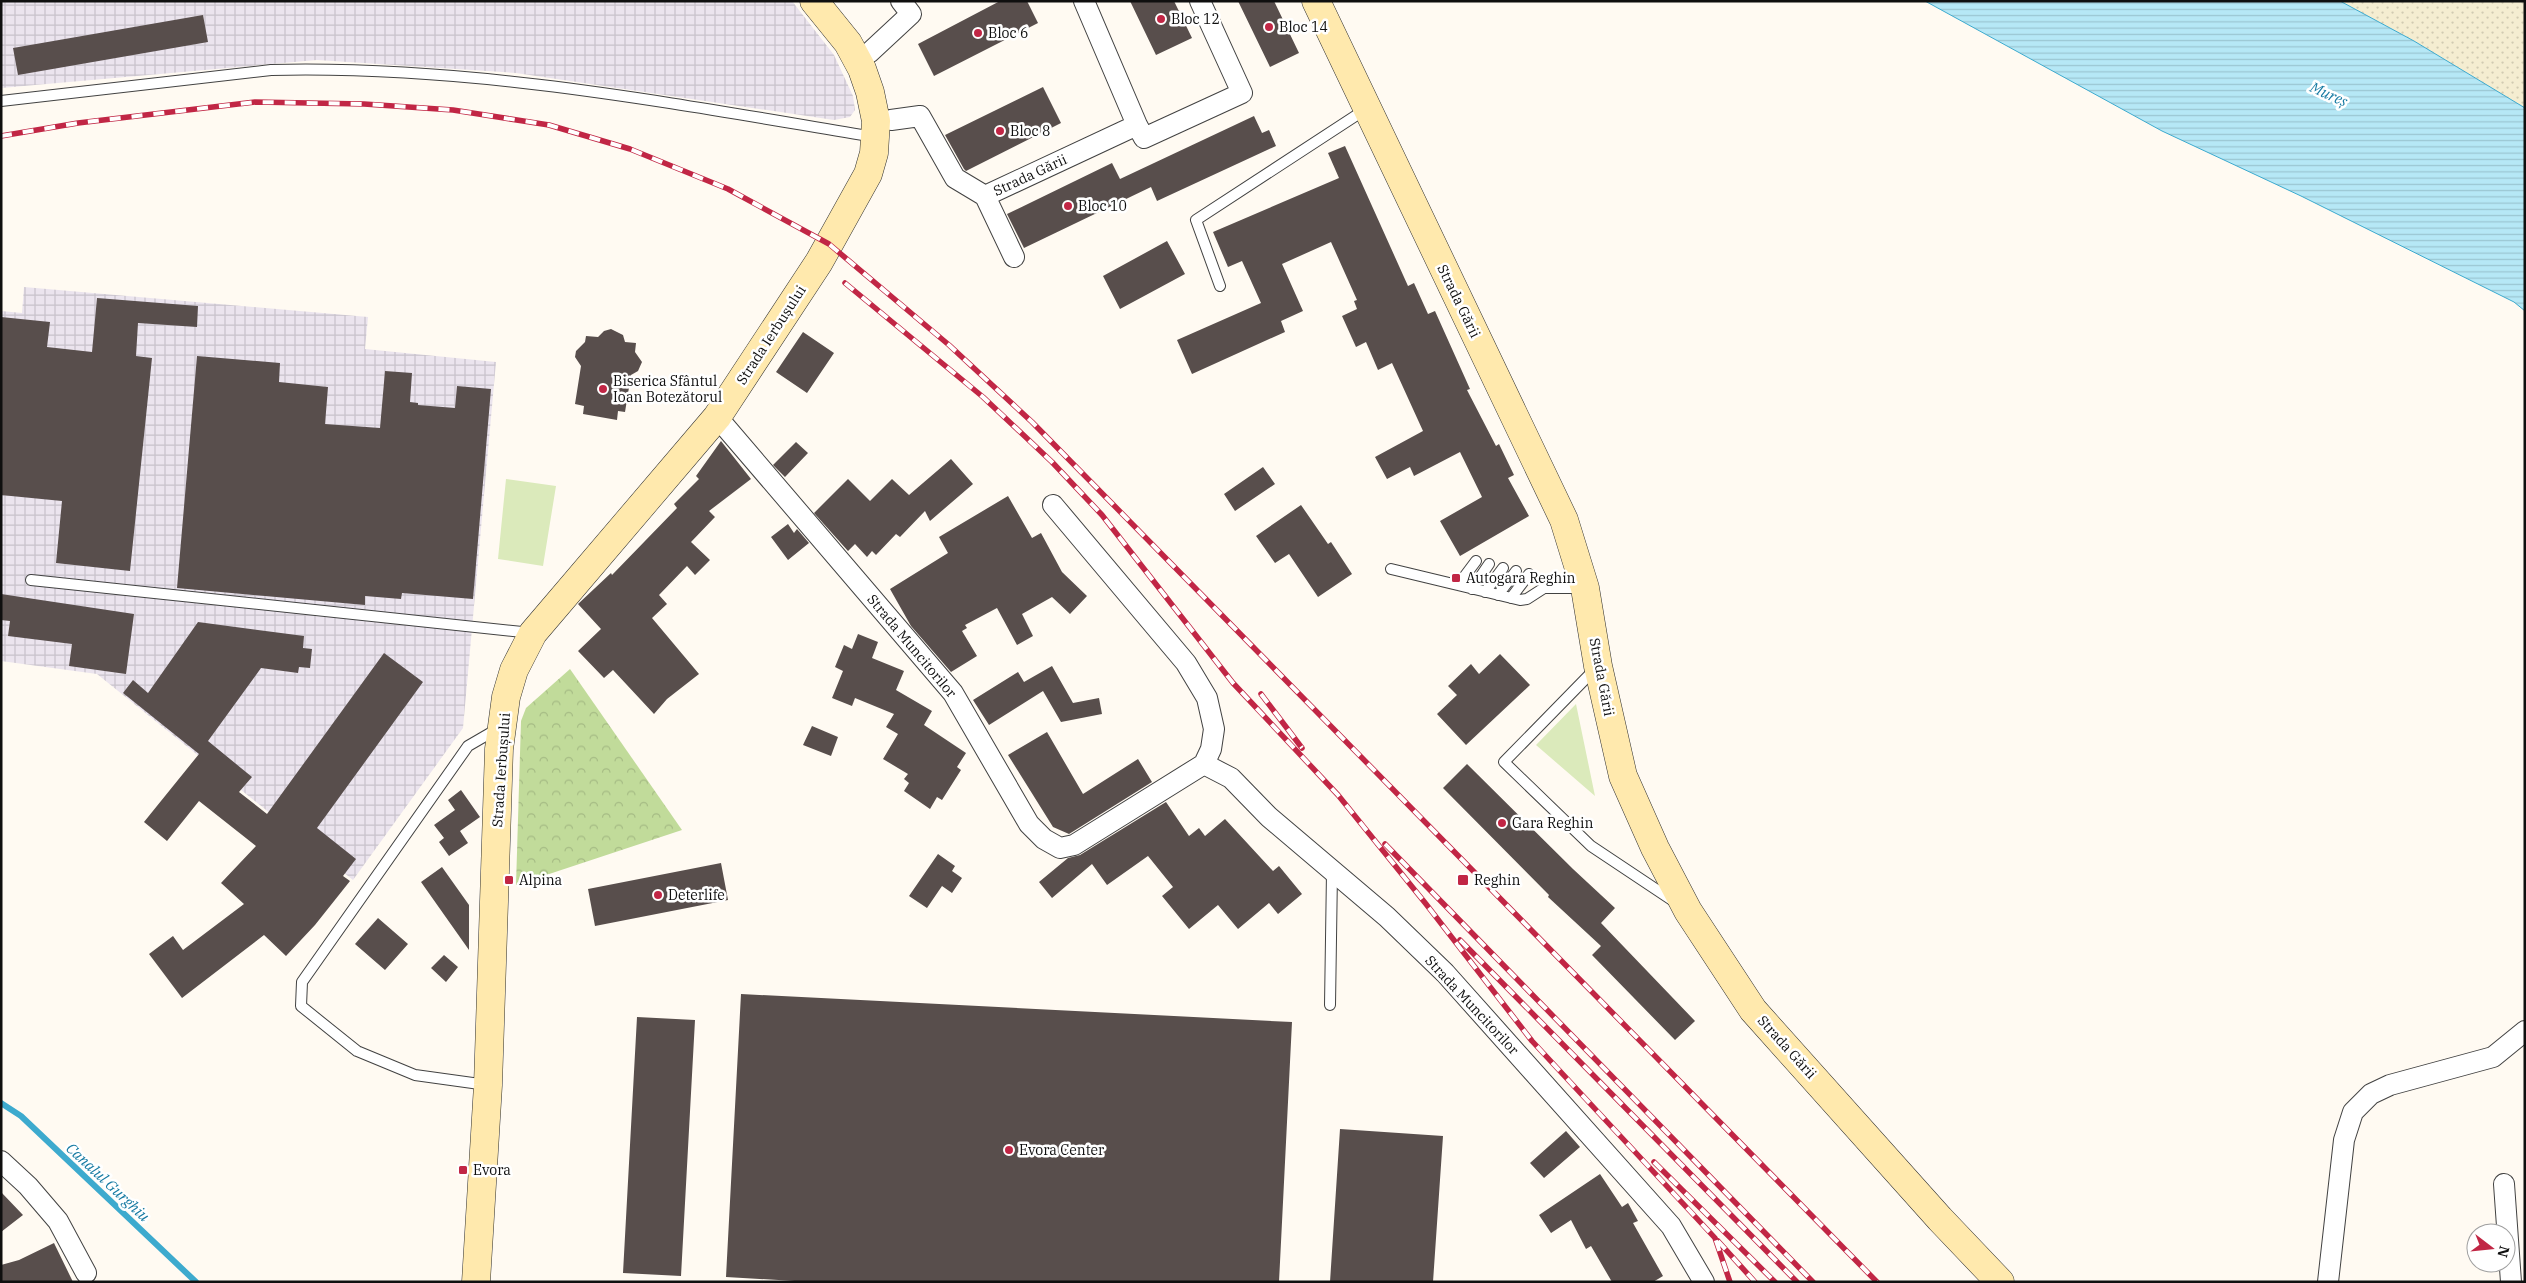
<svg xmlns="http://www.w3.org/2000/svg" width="2526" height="1283" viewBox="0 0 2526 1283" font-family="'IBM Plex Serif',serif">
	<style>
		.industrial { fill: url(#industrial-grid) }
		.farmland { fill: url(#farmland-dots) }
		.grass { fill: #dbeabb }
		.forest { fill: url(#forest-crowns) }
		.water { fill: url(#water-rules); stroke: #3daace }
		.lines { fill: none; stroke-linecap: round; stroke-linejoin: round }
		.stream { stroke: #3daace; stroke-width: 6 }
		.building { fill: #584e4c }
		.lane-casing { stroke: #424242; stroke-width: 12 }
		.street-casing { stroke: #424242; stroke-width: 22 }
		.secondary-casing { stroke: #313131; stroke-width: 29 }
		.lane { stroke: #fff; stroke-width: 10 }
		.street { stroke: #fff; stroke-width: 20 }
		.secondary { stroke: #ffe9ad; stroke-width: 28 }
		.rail-casing { stroke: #c12645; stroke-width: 5.5 }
		.rail { stroke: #fff; stroke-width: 4; stroke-dasharray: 11; stroke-linecap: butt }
		.poi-dot { fill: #c12645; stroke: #fff; stroke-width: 2 }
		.labels { text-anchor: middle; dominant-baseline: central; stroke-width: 5; stroke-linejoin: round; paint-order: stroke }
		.poi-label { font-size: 14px; fill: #0f0f0f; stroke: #fff; text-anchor: start }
		.street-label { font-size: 14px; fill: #0f0f0f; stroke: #fff }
		.water-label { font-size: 15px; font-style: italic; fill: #177ba3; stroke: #fff }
	</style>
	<defs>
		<pattern id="industrial-grid" width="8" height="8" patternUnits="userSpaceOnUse" patternTransform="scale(1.25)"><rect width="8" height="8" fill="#ebe4ee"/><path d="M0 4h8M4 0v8" fill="none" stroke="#c8c2cb"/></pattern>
		<pattern id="farmland-dots" width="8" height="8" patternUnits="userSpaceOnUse" patternTransform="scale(1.25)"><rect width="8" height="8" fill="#f5edd1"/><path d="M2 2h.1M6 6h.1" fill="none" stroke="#d1cab2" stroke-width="1.8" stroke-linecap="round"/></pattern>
		<pattern id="forest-crowns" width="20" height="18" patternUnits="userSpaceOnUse" patternTransform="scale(1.25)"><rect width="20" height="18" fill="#c1db9a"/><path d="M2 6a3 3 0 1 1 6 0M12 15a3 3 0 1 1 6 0" fill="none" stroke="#a5bb84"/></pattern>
		<pattern id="water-rules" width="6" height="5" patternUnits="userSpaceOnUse" patternTransform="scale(1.25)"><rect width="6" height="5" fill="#b6e8f6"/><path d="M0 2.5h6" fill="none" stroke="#9bc6d2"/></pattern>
	</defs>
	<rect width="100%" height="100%" fill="#fffaf2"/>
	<path class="industrial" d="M 1,1 L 792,1 L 834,55 L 853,96 L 855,110 L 850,117 L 834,120 L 516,73 L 317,60 L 1,88 Z
		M 24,287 L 368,317 L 365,349 L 496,362 L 463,728 L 353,880 L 97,674 L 1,661 L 1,311 L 22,313 Z"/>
	<path class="farmland" d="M 2340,1 L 2525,1 L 2525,108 L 2414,41 Z"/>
	<path class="grass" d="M 506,479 L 556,486 L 543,566 L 498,559 Z
		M 1576,704 L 1595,796 L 1536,745 Z"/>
	<path class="forest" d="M 570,669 L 682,830 L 516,885 L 521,721 L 526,708 Z"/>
	<path class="water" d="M 1925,1 L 2340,1 L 2414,41 L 2525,108 L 2525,311 L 2514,302 L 2301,196 L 2162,131 Z"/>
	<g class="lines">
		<path class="stream" d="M 1,1103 L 21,1116 L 196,1282"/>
	</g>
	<path class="building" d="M 1000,1 L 1027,1 L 1038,23 L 934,76 L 918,44 Z
		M 1130,1 L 1174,1 L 1192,38 L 1156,55 Z
		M 1238,1 L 1274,1 L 1299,53 L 1270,67 Z
		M 203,15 L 208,42 L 18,75 L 13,48 Z
		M 1043,87 L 1061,123 L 966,171 L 964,169 L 945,135 Z
		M 1254,116 L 1262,133 L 1269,130 L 1276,146 L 1157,201 L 1151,187 L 1024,248 L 1007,214 L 1112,163 L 1120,179 Z
		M 1345,146 L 1408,286 L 1414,283 L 1428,314 L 1435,311 L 1470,389 L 1467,390 L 1496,446 L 1499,444 L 1514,475 L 1508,478 L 1529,516 L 1460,556 L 1440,521 L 1482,497 L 1460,452 L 1414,476 L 1410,467 L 1387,479 L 1375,457 L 1423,431 L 1392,363 L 1378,370 L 1366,342 L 1356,347 L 1342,316 L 1357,309 L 1354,301 L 1357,300 L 1331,242 L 1282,264 L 1303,311 L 1281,321 L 1285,332 L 1192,374 L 1177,340 L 1261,303 L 1242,261 L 1228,267 L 1213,232 L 1339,178 L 1328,153 Z
		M 1167,241 L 1185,274 L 1120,309 L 1103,276 Z
		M 97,298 L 198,306 L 197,327 L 138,323 L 136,356 L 152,358 L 130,571 L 56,563 L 62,501 L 1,495 L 1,317 L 50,322 L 47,347 L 92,352 Z
		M 611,329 L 623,335 L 625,342 L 636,343 L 635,352 L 642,362 L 638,371 L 631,375 L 625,412 L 618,411 L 617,420 L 583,414 L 584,406 L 575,404 L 581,366 L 575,357 L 576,351 L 585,342 L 586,336 L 598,337 L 604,331 Z
		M 803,332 L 834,353 L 807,393 L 776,372 Z
		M 197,356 L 280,363 L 279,382 L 328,387 L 325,424 L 380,428 L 385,371 L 412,373 L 410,402 L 418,403 L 418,405 L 455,408 L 457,386 L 491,389 L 473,599 L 402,593 L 401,599 L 365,596 L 365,605 L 177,588 Z
		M 721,441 L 751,479 L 709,511 L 715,517 L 691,542 L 710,560 L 695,575 L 687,566 L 659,595 L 667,604 L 652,618 L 699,674 L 667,699 L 654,714 L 613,670 L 604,678 L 578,651 L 601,629 L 578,604 L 611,573 L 612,575 L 677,508 L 674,504 L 699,479 L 696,476 Z
		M 796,442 L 808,453 L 785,477 L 773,465 Z
		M 951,459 L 973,484 L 930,521 L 925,511 L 900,537 L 896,534 L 876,555 L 872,551 L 867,557 L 855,544 L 848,551 L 814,513 L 848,479 L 870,501 L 892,479 L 909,495 Z
		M 1263,467 L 1275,484 L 1235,511 L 1224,494 Z
		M 1008,496 L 1032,538 L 1041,533 L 1062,572 L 1087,596 L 1070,614 L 1052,597 L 1022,614 L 1033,636 L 1017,645 L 997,608 L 965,625 L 967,628 L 962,631 L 977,656 L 951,672 L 911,626 L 890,589 L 948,553 L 939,537 Z
		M 1301,505 L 1328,544 L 1331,542 L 1352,574 L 1318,597 L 1289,554 L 1275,563 L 1256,536 Z
		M 788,524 L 794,533 L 797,529 L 809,543 L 788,560 L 771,537 Z
		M 1,594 L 134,614 L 126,674 L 69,666 L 72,644 L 8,636 L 10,621 L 1,620 Z
		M 198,622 L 304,636 L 303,648 L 312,649 L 310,668 L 299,667 L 298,673 L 261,668 L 208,741 L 252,777 L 239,792 L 267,814 L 384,653 L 423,682 L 317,828 L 356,859 L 343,876 L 350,881 L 315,925 L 286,956 L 264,935 L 182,998 L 149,954 L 173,936 L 183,950 L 244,904 L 221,883 L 256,846 L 199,801 L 167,841 L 144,822 L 199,754 L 123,693 L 133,680 L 148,693 Z
		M 858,634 L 878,642 L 872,658 L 904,671 L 896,690 L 932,711 L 924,725 L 966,753 L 957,767 L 961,770 L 942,800 L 937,797 L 930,809 L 904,791 L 909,783 L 904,779 L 908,774 L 883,759 L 898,734 L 886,727 L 894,714 L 855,698 L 852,706 L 832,698 L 843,671 L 835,667 L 844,645 L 852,649 Z
		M 1500,654 L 1530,685 L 1466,745 L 1437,714 L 1457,695 L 1448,686 L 1471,664 L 1479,674 Z
		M 1052,666 L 1073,703 L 1099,698 L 1102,714 L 1061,722 L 1043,691 L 989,725 L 973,700 L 1018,672 L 1024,682 Z
		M 812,726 L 838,737 L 831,756 L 803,745 Z
		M 1047,732 L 1083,794 L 1138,759 L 1152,782 L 1069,834 L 1053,827 L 1008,755 Z
		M 1467,764 L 1573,869 L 1615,908 L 1601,923 L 1695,1021 L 1675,1040 L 1592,955 L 1601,946 L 1548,897 L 1549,895 L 1443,788 Z
		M 461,790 L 480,817 L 460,831 L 468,843 L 449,856 L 439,842 L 444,838 L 434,825 L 455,810 L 448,800 Z
		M 1166,802 L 1189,836 L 1199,828 L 1205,836 L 1225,819 L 1273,871 L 1279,866 L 1302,894 L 1278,914 L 1269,903 L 1238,929 L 1218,905 L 1189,929 L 1162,896 L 1173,887 L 1148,856 L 1107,885 L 1092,864 L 1052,898 L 1039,882 L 1068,858 L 1080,855 Z
		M 938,854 L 955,866 L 952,871 L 962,878 L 952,893 L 942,886 L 927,908 L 909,896 Z
		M 721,863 L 728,900 L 595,926 L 588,889 Z
		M 442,867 L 469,905 L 469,950 L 421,882 Z
		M 378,918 L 408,944 L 385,970 L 355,944 Z
		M 444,955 L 458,967 L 446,982 L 431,968 Z
		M 741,994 L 1292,1022 L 1279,1282 L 811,1282 L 726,1277 Z
		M 637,1017 L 695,1020 L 681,1276 L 623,1273 Z
		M 1340,1129 L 1443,1136 L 1433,1282 L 1330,1282 Z
		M 1566,1131 L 1580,1147 L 1544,1178 L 1530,1163 Z
		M 1600,1174 L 1622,1207 L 1628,1203 L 1638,1221 L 1633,1223 L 1663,1276 L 1653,1282 L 1612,1282 L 1591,1246 L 1586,1249 L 1571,1220 L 1551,1233 L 1539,1215 Z
		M 1,1192 L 23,1215 L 1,1232 Z
		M 54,1243 L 73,1282 L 1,1282 L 1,1265 L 19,1260 Z"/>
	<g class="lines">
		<defs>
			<path id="lane" d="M 1,101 L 271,70 C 475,65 675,104 875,137
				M 1220,286 L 1196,220 L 1366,109
				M 1391,569 L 1520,600 L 1527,599 L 1544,588 L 1584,588
				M 31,580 L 532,633
				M 1458,585 L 1476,561
				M 1472,589 L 1489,564
				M 1485,592 L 1503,568
				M 1498,595 L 1516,571
				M 1511,598 L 1529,574
				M 1596,668 L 1504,762 L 1591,846 L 1675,902
				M 1330,1005 L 1332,872
				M 487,1085 L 415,1075 L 357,1051 L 301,1006 L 302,982 L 468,746 L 499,728"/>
			<path id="street" d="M 869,53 L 911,14 L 901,1
				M 891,120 L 920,116 L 955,178 L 985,196
				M 1137,125 L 1144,138 L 1242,93 L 1200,1
				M 1014,257 L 985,196 L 1137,125 L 1084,1
				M 717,417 L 953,693 L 1029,824 L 1044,839 L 1060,848 L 1074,845 L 1204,764 L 1211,749 L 1214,729 L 1207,698 L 1186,663 L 1053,505
				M 1204,764 L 1231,778 L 1269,817 L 1387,917 L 1445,973 L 1671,1226 L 1704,1282
				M 1,1161 L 28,1186 L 58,1221 L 86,1273
				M 2504,1184 L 2511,1282
				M 2328,1282 L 2344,1140 L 2353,1112 L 2371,1094 L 2390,1085 L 2493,1057 L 2525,1031"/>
			<path id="secondary" d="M 1316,1 L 1564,520 L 1585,588 L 1598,666 L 1623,776 L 1655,848 L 1688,911 L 1753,1010 L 1940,1219 L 2000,1282
				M 476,1282 L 488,1085 L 499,749 L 506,697 L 514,670 L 533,633 L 717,417 L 819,262 L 868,174 L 874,153 L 876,121 L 870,92 L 862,69 L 848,43 L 814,1"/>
		</defs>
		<use href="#lane" class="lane-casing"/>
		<use href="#street" class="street-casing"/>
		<use href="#secondary" class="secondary-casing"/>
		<use href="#lane" class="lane"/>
		<use href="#street" class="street"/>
		<use href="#secondary" class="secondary"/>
		<defs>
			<path id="rail" d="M 1,136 L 78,123 L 255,102 L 364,104 L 453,110 L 549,125 L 630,149 L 728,189 L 829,244 L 949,345 L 1032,422 L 1877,1282
				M 845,283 L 983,397 L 1052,462 L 1102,515 L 1233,683 L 1338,795 L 1426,904 L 1532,1041 L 1715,1238 L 1730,1282
				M 1261,694 L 1302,748
				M 1385,844 L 1813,1282
				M 1460,940 L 1797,1282
				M 1654,1162 L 1775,1282
				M 1718,1241 L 1755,1282"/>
		</defs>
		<use href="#rail" class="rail-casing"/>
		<use href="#rail" class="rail"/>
	</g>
	<g class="poi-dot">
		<circle cx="1161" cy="19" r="5"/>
		<circle cx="1269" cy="27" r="5"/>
		<circle cx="978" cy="33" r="5"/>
		<circle cx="1000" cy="131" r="5"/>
		<circle cx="1068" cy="206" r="5"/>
		<circle cx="603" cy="389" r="5"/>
		<rect x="1451" y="573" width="10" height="10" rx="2.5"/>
		<circle cx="1502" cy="823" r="5"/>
		<rect x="504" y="875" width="10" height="10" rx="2.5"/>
		<rect x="1457" y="874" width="12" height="12" rx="2.5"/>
		<circle cx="658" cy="895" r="5"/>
		<circle cx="1009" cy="1150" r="5"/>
		<rect x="458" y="1165" width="10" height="10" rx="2.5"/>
	</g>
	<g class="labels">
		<g class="poi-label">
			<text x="1171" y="19">Bloc 12</text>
			<text x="1279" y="27">Bloc 14</text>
			<text x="988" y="33">Bloc 6</text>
			<text x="1010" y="131">Bloc 8</text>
			<text x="1078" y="206">Bloc 10</text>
			<text x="613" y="381">Biserica Sfântul<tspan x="613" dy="16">Ioan Botezătorul</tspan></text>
			<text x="1466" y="578">Autogara Reghin</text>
			<text x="1512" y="823">Gara Reghin</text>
			<text x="519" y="880">Alpina</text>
			<text x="1474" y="880">Reghin</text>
			<text x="668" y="895">Deterlife</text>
			<text x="1019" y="1150">Evora Center</text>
			<text x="473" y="1170">Evora</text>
		</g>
		<g class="street-label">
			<text transform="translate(1030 175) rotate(-25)">Strada Gării</text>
			<text transform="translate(1459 301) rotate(64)">Strada Gării</text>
			<text transform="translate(771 335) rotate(-57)">Strada Ierbușului</text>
			<text transform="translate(912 646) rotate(50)">Strada Muncitorilor</text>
			<text transform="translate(1602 677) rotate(79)">Strada Gării</text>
			<text transform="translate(501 770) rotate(-86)">Strada Ierbușului</text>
			<text transform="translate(1472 1005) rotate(47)">Strada Muncitorilor</text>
			<text transform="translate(1787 1047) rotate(48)">Strada Gării</text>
		</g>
		<g class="water-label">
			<text transform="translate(2329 94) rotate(24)">Mureș</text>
			<text transform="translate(108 1182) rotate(43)">Canalul Gurghiu</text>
		</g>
	</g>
	<rect width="2526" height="1283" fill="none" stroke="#0f0f0f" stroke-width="5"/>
	<g transform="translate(2491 1248) rotate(106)"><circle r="24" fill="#ffffff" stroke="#9f9f9f"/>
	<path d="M0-4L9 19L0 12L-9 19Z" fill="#c12645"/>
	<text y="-8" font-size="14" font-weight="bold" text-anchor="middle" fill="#0f0f0f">N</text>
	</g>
</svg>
